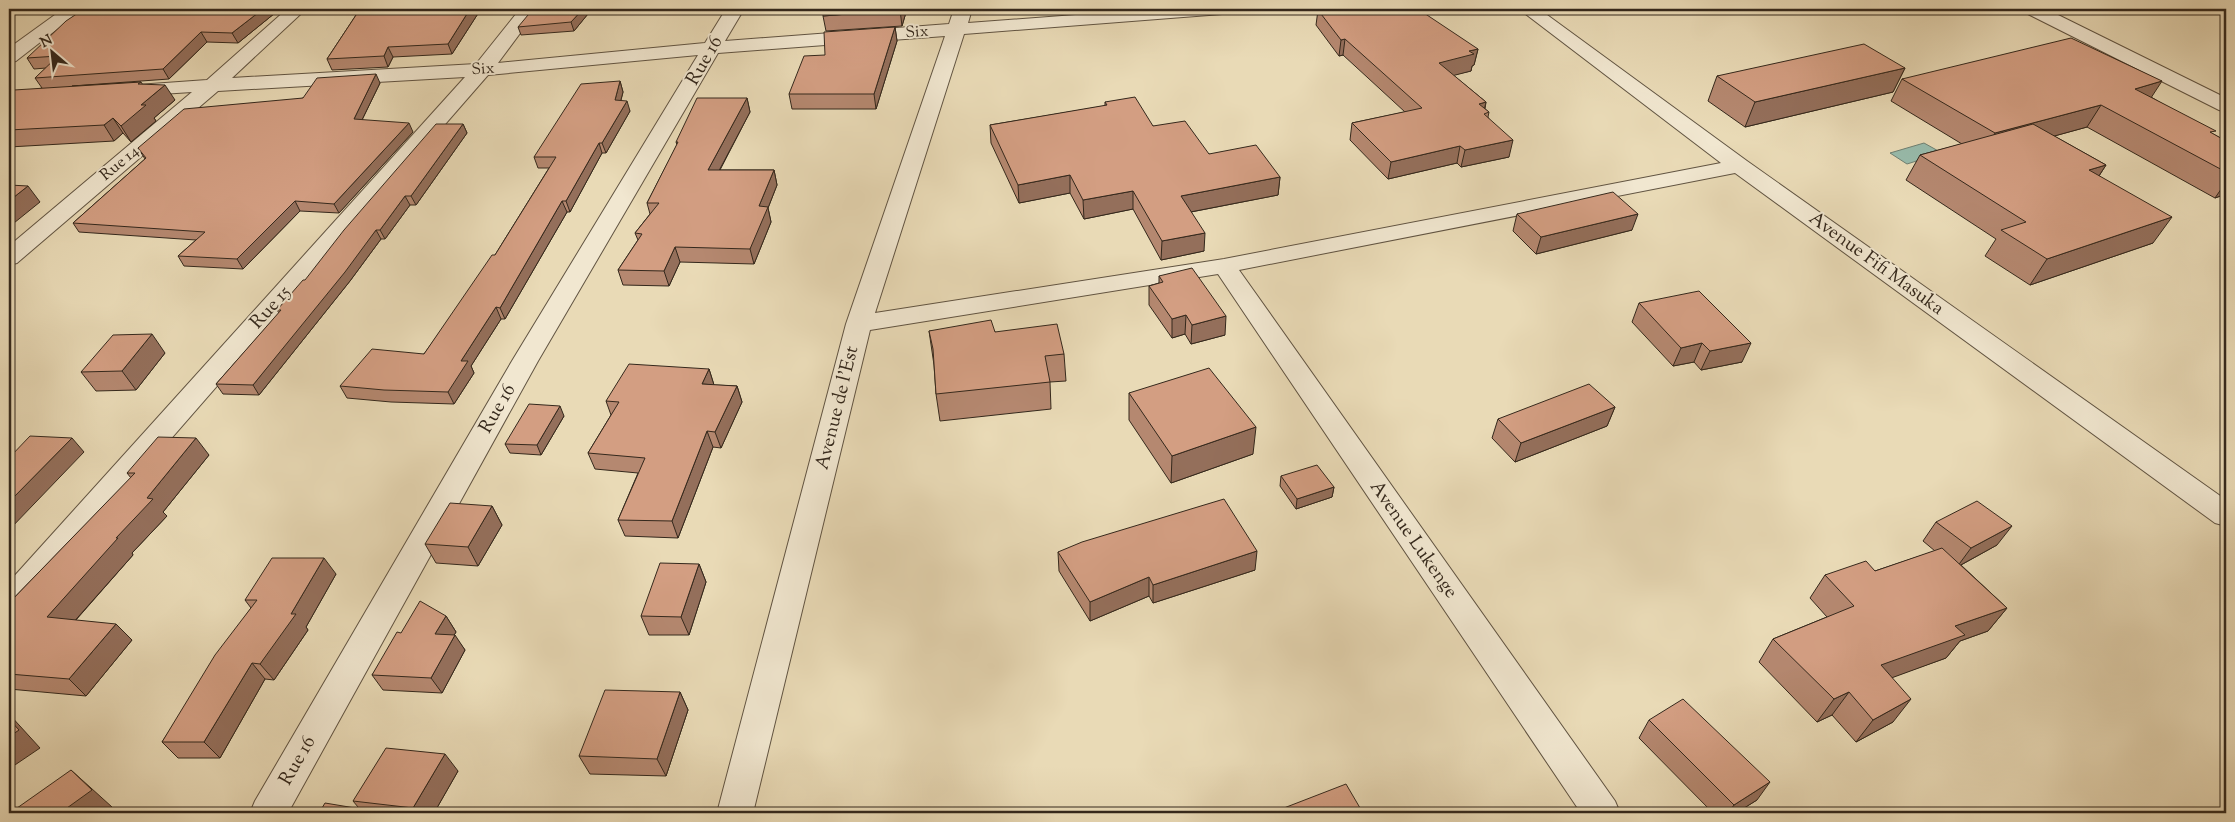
<svg xmlns="http://www.w3.org/2000/svg" width="2235" height="822" viewBox="0 0 2235 822" font-family="'Sorts Mill Goudy',serif">
	<style>
		.water { fill: #98bbab; stroke: #708072 }
		.lines { fill: none; stroke-linecap: round; stroke-linejoin: round }
		.street-casing { stroke: #615442; stroke-width: 2 }
		.street { fill: #f1e7d0; fill-rule: evenodd }
		.wall { fill: #b58870; stroke: #34281c }
		.shaded-wall { fill: #946f5b; stroke: #34281c }
		.building { fill: #d39e82; stroke: #34281c }
		.labels { text-anchor: middle; dominant-baseline: central; stroke-width: 4; stroke-linejoin: round; paint-order: stroke }
		.far-street-label { font-size: 16px; fill: #34281c; stroke: #f1e7d0 }
		.street-label { font-size: 19px; fill: #34281c; stroke: #f1e7d0 }
	</style>
	<rect width="100%" height="100%" fill="#e9dab6"/>
	<filter id="stains"><feTurbulence type="fractalNoise" baseFrequency=".004" numOctaves="4"/><feColorMatrix values="0 0 0 0 .2 0 0 0 0 .09 0 0 0 0 .02 0 0 0 .5 -.17"/></filter>
	<radialGradient id="worn" r=".72"><stop offset=".6" stop-color="#630" stop-opacity="0"/><stop offset="1" stop-color="#630" stop-opacity=".3"/></radialGradient>
	<path class="water" d="M 1924,143 L 1942,153 L 1907,164 L 1890,153 Z"/>
	<g class="lines">
		<defs>
			<path id="street" d="M 63,9 L 83,9 L 16,61 L 9,63 L 9,48 Z
				M 287,9 L 306,9 L 232,78 L 476,64 L 520,9 L 538,9 L 498,63 L 705,43 L 726,9 L 744,9 L 725,41 L 949,24 L 954,9 L 972,9 L 968,23 L 1154,9 L 1231,9 L 1228,13 L 1222,14 L 964,34 L 875,313 L 1224,259 L 1721,163 L 1519,9 L 1539,9 L 1747,161 L 2226,500 L 2226,526 L 2215,523 L 1735,173 L 1239,270 L 1615,801 L 1620,813 L 1581,813 L 1218,274 L 870,330 L 753,813 L 717,813 L 846,324 L 945,36 L 718,53 L 538,361 L 288,813 L 250,813 L 255,801 L 512,361 L 698,55 L 488,75 L 20,612 L 9,616 L 9,582 L 465,77 L 218,91 L 17,263 L 9,265 L 9,246 L 192,92 L 130,96 L 123,94 L 120,90 L 123,86 L 207,80 Z
				M 2023,9 L 2046,9 L 2226,98 L 2226,112 L 2219,110 L 2026,13 Z"/>
		</defs>
		<use href="#street" class="street-casing"/>
		<use href="#street" class="street"/>
	</g>
	<path class="wall" d="M 280,9 L 238,43 L 207,42 L 169,79 L 72,86 L 141,82 L 143,85 L 175,100 L 154,118 L 156,121 L 131,142 L 123,133 L 114,141 L 9,147 L 9,95 L 42,88 L 35,78 L 46,68 L 34,69 L 27,58 Z
		M 360,9 L 477,9 L 479,12 L 452,54 L 393,57 L 388,67 L 332,70 L 327,59 Z
		M 592,9 L 574,31 L 521,35 L 518,27 Z
		M 907,9 L 902,26 L 826,31 L 823,16 Z
		M 1318,10 L 1478,49 L 1474,65 L 1472,66 L 1471,71 L 1453,75 L 1486,102 L 1485,109 L 1489,112 L 1488,117 L 1509,157 L 1461,167 L 1457,163 L 1388,179 L 1350,140 L 1352,123 L 1405,112 L 1343,55 L 1339,56 L 1316,25 Z
		M 895,27 L 897,41 L 876,109 L 792,109 L 789,94 L 825,55 Z
		M 1905,68 L 1893,92 L 1745,127 L 1708,101 L 1717,76 Z
		M 1902,79 L 2151,97 L 2213,134 L 2226,141 L 2226,194 L 2215,198 L 2087,127 L 2054,136 L 2106,165 L 2099,176 L 2153,243 L 2030,285 L 1985,256 L 1996,239 L 1906,180 L 1920,155 L 1962,144 L 1891,101 Z
		M 620,81 L 623,92 L 621,100 L 630,111 L 606,153 L 602,153 L 570,212 L 567,212 L 505,319 L 501,319 L 471,366 L 474,373 L 454,404 L 391,402 L 347,398 L 340,386 L 424,354 L 495,255 L 549,168 L 538,168 L 534,157 Z
		M 380,83 L 362,120 L 413,132 L 339,213 L 300,211 L 243,269 L 184,266 L 178,256 L 196,240 L 79,232 L 73,223 L 145,159 L 138,148 L 303,98 Z
		M 747,98 L 750,112 L 720,170 L 774,170 L 777,185 L 768,208 L 771,222 L 754,264 L 680,262 L 669,286 L 623,285 L 618,270 L 638,240 L 635,233 L 650,214 L 647,203 L 677,145 L 676,142 Z
		M 1105,102 L 1209,154 L 1280,177 L 1278,195 L 1191,212 L 1204,251 L 1161,260 L 1133,209 L 1084,219 L 1070,193 L 1019,203 L 991,143 L 990,125 L 1105,106 Z
		M 463,124 L 467,133 L 416,205 L 410,205 L 385,239 L 381,239 L 350,281 L 259,395 L 223,394 L 216,384 L 279,313 L 277,310 Z
		M 1517,214 L 1632,230 L 1536,254 L 1513,231 Z
		M 1159,276 L 1225,335 L 1191,344 L 1185,334 L 1172,338 L 1149,305 L 1149,286 L 1159,283 Z
		M 1639,303 L 1742,362 L 1701,370 L 1694,362 L 1673,366 L 1632,322 Z
		M 929,331 L 995,332 L 1064,354 L 1066,381 L 1050,382 L 1051,409 L 940,421 L 936,394 L 934,365 Z
		M 165,353 L 136,390 L 96,391 L 81,372 Z
		M 709,369 L 714,385 L 737,386 L 742,402 L 721,448 L 713,447 L 678,538 L 625,536 L 618,520 L 638,473 L 595,469 L 588,453 L 611,415 L 606,401 Z
		M 1129,393 L 1253,454 L 1171,483 L 1129,420 Z
		M 1615,407 L 1607,426 L 1515,462 L 1492,438 L 1498,419 Z
		M 564,416 L 541,455 L 510,453 L 505,444 Z
		M 209,455 L 163,512 L 167,516 L 132,553 L 133,555 L 76,620 L 132,640 L 86,696 L 9,689 L 9,603 L 131,478 L 127,473 Z
		M 1281,476 L 1334,487 L 1332,497 L 1296,509 L 1280,486 Z
		M 492,506 L 502,525 L 478,566 L 436,563 L 425,544 Z
		M 1936,522 L 1997,545 L 1961,565 L 2007,608 L 1988,631 L 1960,641 L 1946,658 L 1892,677 L 1893,722 L 1856,742 L 1832,715 L 1817,722 L 1759,662 L 1773,639 L 1827,617 L 1810,598 L 1825,575 L 1875,571 L 1935,551 L 1923,541 Z
		M 1058,552 L 1255,570 L 1153,603 L 1149,596 L 1090,621 L 1059,571 Z
		M 699,564 L 706,582 L 689,635 L 649,635 L 641,616 Z
		M 336,574 L 306,627 L 308,630 L 274,680 L 265,679 L 220,758 L 178,758 L 162,742 L 251,608 L 245,600 Z
		M 446,616 L 456,632 L 454,635 L 465,650 L 442,693 L 383,690 L 372,675 L 401,633 Z
		M 680,692 L 688,710 L 666,776 L 590,774 L 579,756 Z
		M 1649,720 L 1757,800 L 1736,813 L 1713,813 L 1639,738 Z
		M 458,771 L 434,813 L 363,813 L 353,801 Z"/>
	<path class="shaded-wall" d="M 263,9 L 280,9 L 238,43 L 232,33 Z
		M 470,9 L 477,9 L 479,12 L 452,54 L 448,44 Z
		M 583,9 L 592,9 L 574,31 L 571,22 Z
		M 900,9 L 907,9 L 902,26 L 900,10 Z
		M 895,27 L 897,41 L 876,109 L 874,94 Z
		M 201,32 L 207,42 L 169,79 L 163,69 Z
		M 1345,39 L 1343,55 L 1339,56 L 1341,40 Z
		M 388,47 L 393,57 L 388,67 L 384,56 Z
		M 1478,49 L 1474,65 L 1472,66 L 1471,71 L 1436,80 L 1439,63 L 1469,51 Z
		M 1905,68 L 1893,92 L 1745,127 L 1755,102 Z
		M 376,74 L 380,83 L 358,128 L 354,119 Z
		M 620,81 L 623,92 L 618,111 L 615,100 Z
		M 2162,81 L 2147,104 L 2135,89 Z
		M 165,85 L 175,100 L 154,118 L 156,121 L 131,142 L 121,126 L 141,105 Z
		M 747,98 L 750,112 L 712,184 L 708,170 Z
		M 627,101 L 630,111 L 606,153 L 602,143 Z
		M 1486,102 L 1482,119 L 1479,104 Z
		M 2101,105 L 2087,127 L 1982,156 L 1995,133 Z
		M 113,118 L 123,133 L 114,141 L 104,125 Z
		M 409,123 L 413,132 L 339,213 L 334,204 Z
		M 463,124 L 467,133 L 416,205 L 411,196 Z
		M 1513,140 L 1509,157 L 1461,167 L 1465,150 Z
		M 599,143 L 602,153 L 570,212 L 566,201 Z
		M 1460,146 L 1457,163 L 1388,179 L 1391,162 Z
		M 2106,165 L 2089,191 L 2089,170 Z
		M 774,170 L 777,185 L 768,208 L 771,222 L 754,264 L 750,249 L 759,206 Z
		M 1070,175 L 1070,193 L 1019,203 L 1018,185 Z
		M 1280,177 L 1278,195 L 1180,214 L 1181,196 Z
		M 2226,182 L 2226,194 L 2215,198 Z
		M 28,186 L 40,202 L 9,227 L 9,201 Z
		M 1133,191 L 1133,209 L 1084,219 L 1083,200 Z
		M 405,196 L 410,205 L 385,239 L 380,230 Z
		M 295,201 L 300,211 L 243,269 L 237,259 Z
		M 562,201 L 567,212 L 505,319 L 500,308 Z
		M 1638,214 L 1632,230 L 1536,254 L 1541,237 Z
		M 2172,217 L 2153,243 L 2030,285 L 2047,259 Z
		M 376,230 L 381,239 L 350,281 L 259,395 L 253,385 Z
		M 1205,233 L 1204,251 L 1161,260 L 1162,241 Z
		M 675,247 L 680,262 L 669,286 L 664,271 Z
		M 496,307 L 501,319 L 471,366 L 474,373 L 454,404 L 448,392 L 461,361 Z
		M 1186,315 L 1185,334 L 1172,338 L 1172,319 Z
		M 1226,316 L 1225,335 L 1191,344 L 1192,325 Z
		M 152,334 L 165,353 L 136,390 L 122,371 Z
		M 1702,343 L 1694,362 L 1673,366 L 1681,348 Z
		M 1751,343 L 1742,362 L 1701,370 L 1710,351 Z
		M 709,369 L 714,385 L 702,384 Z
		M 737,386 L 742,402 L 721,448 L 715,432 Z
		M 560,406 L 564,416 L 541,455 L 537,445 Z
		M 1615,407 L 1607,426 L 1515,462 L 1521,443 Z
		M 1256,427 L 1253,454 L 1171,483 L 1172,456 Z
		M 707,431 L 713,447 L 678,538 L 672,521 Z
		M 72,438 L 84,452 L 9,530 L 9,502 Z
		M 196,438 L 209,455 L 163,512 L 167,516 L 132,553 L 133,555 L 63,634 L 47,617 L 116,538 L 147,498 Z
		M 1334,487 L 1332,497 L 1296,509 L 1297,499 Z
		M 492,506 L 502,525 L 478,566 L 468,547 Z
		M 2012,526 L 1997,545 L 1957,567 L 1971,548 Z
		M 1257,551 L 1255,570 L 1153,603 L 1153,585 Z
		M 324,558 L 336,574 L 306,627 L 308,630 L 274,680 L 260,664 L 291,614 Z
		M 699,564 L 706,582 L 689,635 L 681,617 Z
		M 1149,577 L 1149,596 L 1090,621 L 1090,602 Z
		M 2007,608 L 1988,631 L 1960,641 L 1946,658 L 1864,688 L 1881,665 L 1955,626 Z
		M 446,616 L 456,632 L 445,650 L 435,634 Z
		M 116,624 L 132,640 L 86,696 L 69,679 Z
		M 455,635 L 465,650 L 442,693 L 431,678 Z
		M 252,663 L 265,679 L 220,758 L 204,742 Z
		M 680,692 L 688,710 L 666,776 L 657,759 Z
		M 1849,692 L 1832,715 L 1817,722 L 1834,699 Z
		M 1911,699 L 1893,722 L 1856,742 L 1873,720 Z
		M 9,714 L 40,748 L 9,769 Z
		M 445,754 L 458,771 L 434,813 L 418,813 L 413,808 Z
		M 71,770 L 91,788 L 112,807 L 104,813 L 60,813 Z
		M 1770,782 L 1757,800 L 1736,813 L 1728,813 L 1734,805 Z
		M 355,808 L 359,813 L 352,813 Z"/>
	<path class="building" d="M 84,9 L 263,9 L 232,33 L 201,32 L 163,69 L 35,78 L 58,56 L 27,58 L 66,21 Z
		M 360,9 L 470,9 L 448,44 L 388,47 L 384,56 L 327,59 Z
		M 533,9 L 583,9 L 571,22 L 518,27 Z
		M 823,9 L 900,9 L 900,10 L 823,16 Z
		M 1325,9 L 1418,9 L 1478,49 L 1469,51 L 1474,54 L 1439,63 L 1486,102 L 1479,104 L 1489,112 L 1484,114 L 1513,140 L 1465,150 L 1460,146 L 1391,162 L 1352,123 L 1422,108 L 1345,39 L 1341,40 L 1318,10 Z
		M 895,27 L 874,94 L 789,94 L 804,56 L 825,55 L 824,32 Z
		M 2071,38 L 2162,81 L 2135,89 L 2216,131 L 2210,132 L 2226,141 L 2226,172 L 2101,105 L 1995,133 L 1902,79 Z
		M 1864,44 L 1905,68 L 1755,102 L 1717,76 Z
		M 376,74 L 354,119 L 409,123 L 334,204 L 295,201 L 237,259 L 178,256 L 205,232 L 73,223 L 146,158 L 138,148 L 184,109 L 303,98 L 317,78 Z
		M 620,81 L 615,100 L 627,101 L 602,143 L 599,143 L 566,201 L 562,201 L 500,308 L 496,307 L 461,361 L 468,361 L 448,392 L 384,390 L 340,386 L 372,349 L 424,354 L 492,255 L 495,255 L 556,157 L 534,157 L 581,84 Z
		M 141,82 L 138,84 L 165,85 L 141,105 L 146,105 L 121,126 L 113,118 L 104,125 L 9,130 L 9,95 L 14,90 Z
		M 1135,97 L 1153,126 L 1185,121 L 1209,154 L 1256,145 L 1280,177 L 1181,196 L 1205,233 L 1162,241 L 1133,191 L 1083,200 L 1070,175 L 1018,185 L 990,125 L 1107,105 L 1105,102 Z
		M 697,98 L 747,98 L 708,170 L 774,170 L 759,206 L 768,207 L 750,249 L 675,247 L 664,271 L 618,270 L 642,234 L 635,233 L 659,203 L 647,203 L 678,142 L 676,142 Z
		M 436,124 L 463,124 L 411,196 L 405,196 L 380,230 L 376,230 L 345,272 L 253,385 L 216,384 L 281,310 L 277,310 L 303,280 L 305,280 L 344,230 Z
		M 2033,124 L 2106,165 L 2089,170 L 2172,217 L 2047,259 L 2001,230 L 2026,222 L 1920,155 Z
		M 9,185 L 28,186 L 9,201 Z
		M 1613,192 L 1638,214 L 1541,237 L 1517,214 Z
		M 1192,268 L 1226,316 L 1192,325 L 1186,315 L 1172,319 L 1149,286 L 1163,282 L 1159,276 Z
		M 1699,291 L 1751,343 L 1710,351 L 1702,343 L 1681,348 L 1639,303 Z
		M 991,320 L 995,332 L 1057,324 L 1064,354 L 1045,356 L 1050,382 L 936,394 L 933,349 L 929,331 Z
		M 152,334 L 122,371 L 81,372 L 113,335 Z
		M 629,364 L 709,369 L 702,384 L 737,386 L 715,432 L 707,431 L 672,521 L 618,520 L 645,458 L 588,453 L 619,402 L 606,401 Z
		M 1209,368 L 1256,427 L 1172,456 L 1129,393 Z
		M 1589,384 L 1615,407 L 1521,443 L 1498,419 Z
		M 529,404 L 560,406 L 537,445 L 505,444 Z
		M 30,436 L 72,438 L 9,502 L 9,458 Z
		M 158,437 L 196,438 L 147,498 L 153,499 L 116,538 L 118,538 L 47,617 L 116,624 L 69,679 L 9,674 L 9,603 L 135,473 L 127,473 Z
		M 1317,465 L 1334,487 L 1297,499 L 1281,476 Z
		M 1224,499 L 1257,551 L 1153,585 L 1149,577 L 1090,602 L 1058,552 L 1082,542 Z
		M 1977,501 L 2012,526 L 1971,548 L 1936,522 Z
		M 450,503 L 492,506 L 468,547 L 425,544 Z
		M 1942,548 L 2007,608 L 1955,626 L 1965,635 L 1881,665 L 1911,699 L 1873,720 L 1849,692 L 1834,699 L 1773,639 L 1854,606 L 1825,575 L 1866,561 L 1875,571 Z
		M 272,558 L 324,558 L 291,614 L 296,614 L 260,664 L 252,663 L 204,742 L 162,742 L 215,655 L 257,600 L 245,600 Z
		M 660,563 L 699,564 L 681,617 L 641,616 Z
		M 420,601 L 446,616 L 435,634 L 455,635 L 431,678 L 372,675 L 397,632 L 401,633 Z
		M 605,690 L 680,692 L 657,759 L 579,756 Z
		M 1683,699 L 1770,782 L 1734,805 L 1649,720 Z
		M 9,719 L 19,730 L 9,737 Z
		M 386,748 L 445,754 L 413,808 L 353,801 Z
		M 71,770 L 92,790 L 60,813 L 10,813 Z
		M 1346,784 L 1363,813 L 1271,813 Z
		M 325,803 L 355,808 L 352,813 L 319,813 Z"/>
	<g class="labels">
		<g class="far-street-label">
			<text transform="translate(917 33) rotate(-4)">Six</text>
			<text transform="translate(483 70) rotate(-4)">Six</text>
			<text transform="translate(120 164) rotate(-40)">Rue 14</text>
		</g>
		<g class="street-label">
			<text transform="translate(705 61) rotate(-60)">Rue 16</text>
			<text transform="translate(1876 264) rotate(36)">Avenue Fifi Masuka</text>
			<text transform="translate(271 308) rotate(-48)">Rue 15</text>
			<text transform="translate(838 408) rotate(-76)">Avenue de l'Est</text>
			<text transform="translate(498 409) rotate(-60)">Rue 16</text>
			<text transform="translate(1413 540) rotate(55)">Avenue Lukenge</text>
			<text transform="translate(298 761) rotate(-60)">Rue 16</text>
		</g>
	</g>
	<rect width="2235" height="822" fill="none" stroke="#e9dab6" stroke-width="30"/>
	<rect x="10" y="10" width="2215" height="802" fill="none" stroke="#34281c" stroke-width="2.5"/>
	<rect x="15" y="15" width="2205" height="792" fill="none" stroke="#34281c"/>
	<g transform="translate(52 52) rotate(332)" stroke="#f1e7d0" stroke-width="4" paint-order="stroke">
	<path d="M0-4L9 19L0 12L-9 19Z" fill="#34281c"/>
	<text y="-8" font-size="14" font-weight="bold" text-anchor="middle" fill="#34281c">N</text>
	</g>
	<rect width="100%" height="100%" filter="url(#stains)"/>
	<rect width="100%" height="100%" fill="url(#worn)"/>
</svg>
